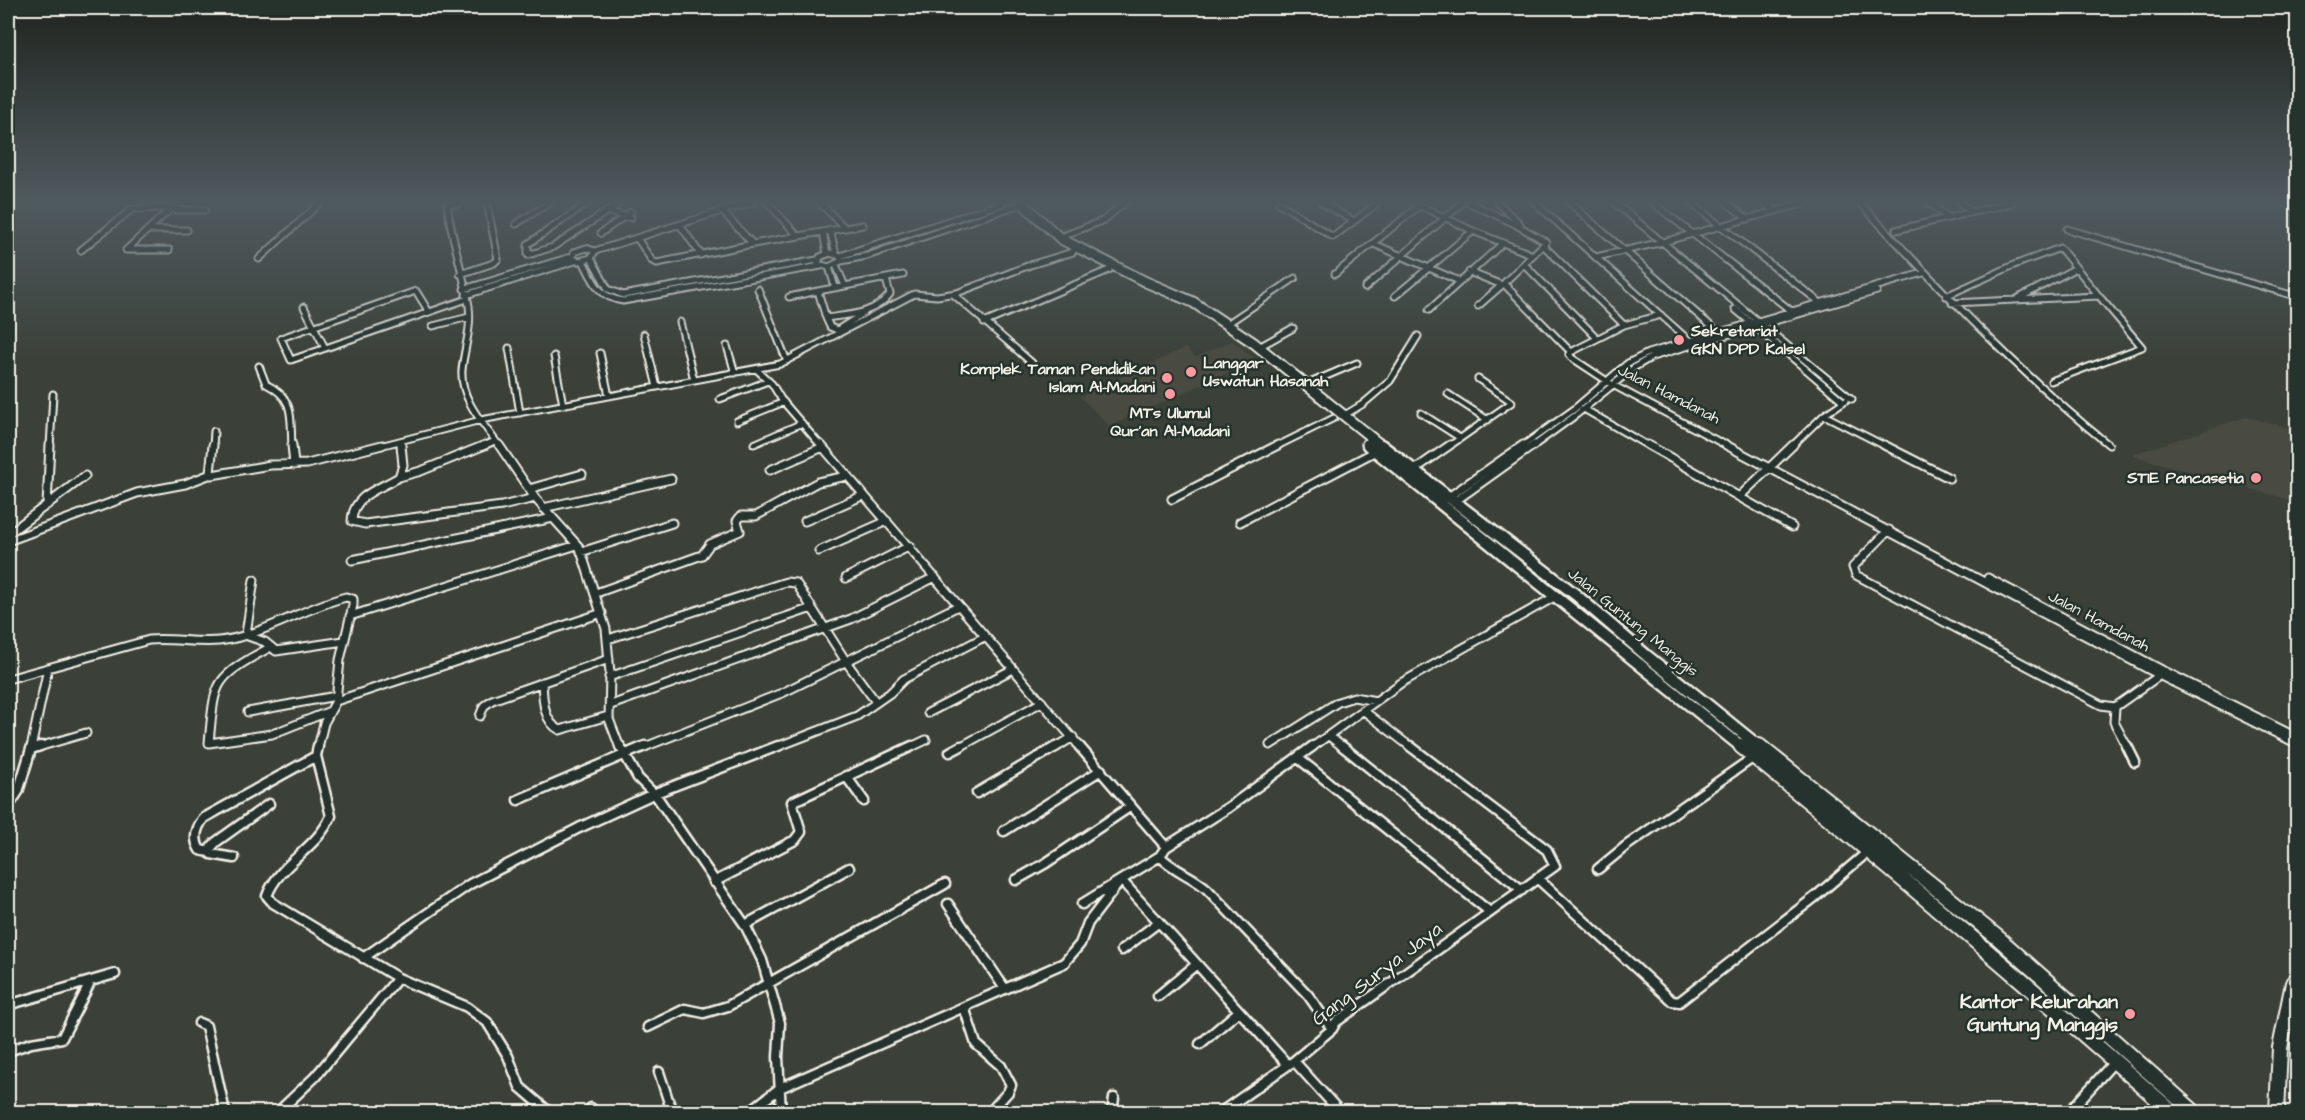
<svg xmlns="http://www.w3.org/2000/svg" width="2305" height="1120" viewBox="0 0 2305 1120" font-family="'Architects Daughter',sans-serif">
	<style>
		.built { fill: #4a4b42 }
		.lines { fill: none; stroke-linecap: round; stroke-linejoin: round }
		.street-far2-casing { stroke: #f4f1e8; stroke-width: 9 }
		.street-far1-casing { stroke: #f4f1e8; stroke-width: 11 }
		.street-casing { stroke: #f4f1e8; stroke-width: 13 }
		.secondary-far2-casing { stroke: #f4f1e8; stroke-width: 13 }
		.secondary-far1-casing { stroke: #f4f1e8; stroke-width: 15 }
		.secondary-casing { stroke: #f4f1e8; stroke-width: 18 }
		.primary-casing { stroke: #f4f1e8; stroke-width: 18 }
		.street-far2 { stroke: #26332d; stroke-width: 5 }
		.street-far1 { stroke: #26332d; stroke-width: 7 }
		.street { stroke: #26332d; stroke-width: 8 }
		.secondary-far2 { stroke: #26332d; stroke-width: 9 }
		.secondary-far1 { stroke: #26332d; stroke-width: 10 }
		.secondary { stroke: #26332d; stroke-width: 14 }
		.primary { stroke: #26332d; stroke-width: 14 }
		.poi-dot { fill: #ff9aa2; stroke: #26332d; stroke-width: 2 }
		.labels { text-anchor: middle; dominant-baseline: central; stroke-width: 5; stroke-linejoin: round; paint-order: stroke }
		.poi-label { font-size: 16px; font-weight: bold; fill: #f4f1e8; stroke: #26332d; text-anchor: start }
		.street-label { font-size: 16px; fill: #f4f1e8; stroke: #26332d }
		.near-street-label { font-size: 20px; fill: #f4f1e8; stroke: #26332d }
		.near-poi-label { font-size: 20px; font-weight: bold; fill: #f4f1e8; stroke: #26332d; text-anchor: end }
	</style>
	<rect width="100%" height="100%" fill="#3b4139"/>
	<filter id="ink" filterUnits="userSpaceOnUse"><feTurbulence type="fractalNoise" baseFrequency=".0167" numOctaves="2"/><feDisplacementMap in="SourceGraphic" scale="12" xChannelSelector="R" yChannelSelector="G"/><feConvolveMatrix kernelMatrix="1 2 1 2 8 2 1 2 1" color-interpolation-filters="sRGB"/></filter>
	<g filter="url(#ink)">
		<path class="built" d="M 1232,341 L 1256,360 L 1110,426 L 1080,397 L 1185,348 L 1196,357 Z
			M 2246,417 L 2297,430 L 2297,502 L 2131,455 Z"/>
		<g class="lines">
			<defs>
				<path id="street-far2" d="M 447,203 C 451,238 463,271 469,306 C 472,328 464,349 462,370 C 460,400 484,424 500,447
					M 588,203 L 528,244 L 528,255 L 553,247 L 620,203
					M 768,203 L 798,236
					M 1279,203 L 1333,237 L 1378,203
					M 1322,203 L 1354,221
					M 1415,203 L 1473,231 L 1533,255
					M 1498,203 L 1520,224
					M 1535,203 L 1692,343
					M 1570,203 L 1719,333
					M 1615,203 L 1852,399
					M 1653,203 L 1794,313
					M 1691,203 L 1822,304
					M 1727,203 L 1748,219
					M 1764,203 L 1775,211
					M 1860,203 C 1939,288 2018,372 2109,445
					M 1929,203 L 1949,218
					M 1960,203 L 1972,212
					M 447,205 L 461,203
					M 171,210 L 205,210
					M 607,211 L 631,218
					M 722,211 L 752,203
					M 516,224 L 549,203
					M 680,225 L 701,255
					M 845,228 L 863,225
					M 2067,229 L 2298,297
					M 149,230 L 187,230
					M 830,230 L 836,254
					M 1896,230 L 2011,203
					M 823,232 L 827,254
					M 601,233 L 631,212
					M 637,238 L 652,261 L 657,263 L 753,244
					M 1058,238 L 1104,220 L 1124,203
					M 1374,244 L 1459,281
					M 1543,245 L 1624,325 L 1571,352 L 1569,354 L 1572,358 L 1613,385 L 1729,447
					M 586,248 L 595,251 L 591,258 L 579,261 L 572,259 L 574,252 Z
					M 81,250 L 132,209 L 172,208
					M 126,250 L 177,203
					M 126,250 L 169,250
					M 595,251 L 722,211 L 753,244 L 845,228 L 820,203
					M 830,253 L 840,256 L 841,261 L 829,267 L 818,264 L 820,257 Z
					M 840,256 L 1003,203
					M 1596,257 L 1663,242 L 1805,203
					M 591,258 L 608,289 L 623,295 L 817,260
					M 259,259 L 320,203
					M 583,261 C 593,281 599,298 623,301 L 821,266
					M 841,261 L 867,256 L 1018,205
					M 1524,264 L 1596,337
					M 836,265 L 845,286
					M 829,267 L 835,287
					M 1469,272 L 1502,285 L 1546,242 L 1515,224 L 1470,203
					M 460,274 L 494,263 L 498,259 L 487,203
					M 1335,274 L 1420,205
					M 886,279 L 890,294 C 875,314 849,315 826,318 L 818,291 L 903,275
					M 1504,284 L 1571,352
					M 1365,288 L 1462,203
					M 464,289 L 571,257
					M 758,289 L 787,361
					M 953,294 L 1032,363
					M 466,295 L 575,261
					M 1395,296 L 1473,231
					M 1946,296 L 2014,265 L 2060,248 L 2099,296 L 1952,303
					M 789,297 L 818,291
					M 2017,299 L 2076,268
					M 1478,306 L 1502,285
					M 304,307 L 325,348
					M 1735,309 L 1843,401
					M 1429,310 L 1503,243
					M 429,312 L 416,291 L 281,338 L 291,360 L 467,299
					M 826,318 L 830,327 L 837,330 L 864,313
					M 680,322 L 694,380
					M 984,323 L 1109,270
					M 1227,324 L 1295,278
					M 1624,325 L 1661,315
					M 433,326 L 469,317
					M 644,334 L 657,387
					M 727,346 L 735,373
					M 1259,347 L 1293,328
					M 509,348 L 520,413
					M 600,353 L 609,396
					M 554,356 L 563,405
					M 259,366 L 266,384 C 296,399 290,417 292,447
					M 756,369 L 772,384 L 781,399 L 822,447
					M 2051,381 L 2142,347 L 2099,296
					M 1305,385 L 1357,363
					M 1448,394 L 1488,420
					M 720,399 L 768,381
					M 1584,409 L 1650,447
					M 1421,413 L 1460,438
					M 1824,415 L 1887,447
					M 1343,416 L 1363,404 L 1390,381 L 1418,336
					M 737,421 L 784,402
					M 401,441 L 401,447
					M 754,444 L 802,423
					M 50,447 L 53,394
					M 213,447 L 214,431
					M 376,447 L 481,420 L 780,364 L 914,294 L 937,296 L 957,293 L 1030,265 L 1073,252
					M 481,447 L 495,441
					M 1275,447 L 1334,418
					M 1448,447 L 1512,402 L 1478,379
					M 1521,447 L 1573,410 L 1628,363 L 1648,353 L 1923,273
					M 1532,447 L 1576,415 L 1635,367 L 1652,357 L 1877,291
					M 1791,447 L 1824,415 L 1846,400"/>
				<path id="street-far1" d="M 213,445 L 210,473 L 212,475 L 270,465 L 307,464 L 382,445
					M 292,445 L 294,465
					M 401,445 L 403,465 L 399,477 C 380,489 353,494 352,521 L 365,524 L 502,506 L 535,498
					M 499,445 L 535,498 L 580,548 L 606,629 L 610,673 L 609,719 L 620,748
					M 821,445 L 1081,748
					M 1648,445 L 1792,527
					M 1726,445 L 2161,676 L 2298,744
					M 1884,445 L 1949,478
					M 770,470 L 823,447
					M 1414,470 L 1450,445
					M 399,477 L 421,471 L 485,445
					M 529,489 L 582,474
					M 1739,497 L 1793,445
					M 1447,498 L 1523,445
					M 1172,499 L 1278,445
					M 1454,502 L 1534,445
					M 47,505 L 50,445
					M 543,508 L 671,479
					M 805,521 L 864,495
					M 1240,522 L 1376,451
					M 1889,530 L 1853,567 L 1856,575 L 2101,705 L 2115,707
					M 8,534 L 85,476
					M 8,541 L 137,493 L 185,484 L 211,474
					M 819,551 L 887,521
					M 581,552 L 672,523
					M 352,560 L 553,518
					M 846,578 L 910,546
					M 1988,578 L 2164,671 L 2298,738
					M 254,580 L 246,634 L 248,636 L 265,642 L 276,651 L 344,641
					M 596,593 L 702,555 L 710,544 L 740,531 L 737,521 L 741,516 L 756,516 L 818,482 L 847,476
					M 350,616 L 577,545
					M 608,639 L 786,582 L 796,583 L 847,663 L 876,702
					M 269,648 C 212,679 215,681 209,743 L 272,734 L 330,711
					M 609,677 L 812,608
					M 8,679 L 149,640 C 172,638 196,643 219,641 C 260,637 305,607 346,597 L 353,599 L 353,605 L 340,660 L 336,701 L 324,723 L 318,748
					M 542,682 C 543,699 543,722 560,730 L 608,716
					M 336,701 L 602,613
					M 611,705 L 851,619 L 935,577
					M 1364,711 L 1412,748
					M 248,712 L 336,696
					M 928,713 L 1013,669
					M 480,716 L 484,706 L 492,700 L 609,659
					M 1329,736 L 1344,748
					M 1270,745 L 1338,702 L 1354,697 L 1376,701
					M 31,748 L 48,668
					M 35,748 L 86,733
					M 642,748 L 782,693 L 958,606
					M 774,748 L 857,716 L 890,693 L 904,679 L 984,637
					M 909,748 L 926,740
					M 958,748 L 1042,702
					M 1055,748 L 1073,737
					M 1311,748 L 1401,683 L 1556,596
					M 2128,748 L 2114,722 L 2115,707 L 2163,673"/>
				<path id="street" d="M 318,746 L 316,756 L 331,816 C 317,849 279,863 267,896 L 273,903 L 398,978 L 467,1007 L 487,1022 L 508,1056 L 520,1087 L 549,1112
					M 620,746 L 638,778 L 657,797 L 745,925 L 762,960 L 780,1023 L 778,1057 L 781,1112
					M 1079,746 L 1166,847
					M 1342,746 L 1522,890
					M 2127,746 L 2135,762
					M 31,749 L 32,746
					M 950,752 L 961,746
					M 1298,758 L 1490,912
					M 846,776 L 864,801
					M 977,793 L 1057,746
					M 518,800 L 645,746
					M 8,807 L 18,792 L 31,749 L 40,746
					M 1004,831 L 1101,770
					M 209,852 L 200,850 C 193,839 196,828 204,818 L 316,756
					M 1160,856 C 1172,870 1193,876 1207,889 L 1308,995 L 1332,1029
					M 234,858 L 211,854 L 209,850 L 216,842 L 269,804
					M 1598,869 L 1626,846 L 1754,757
					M 1537,878 L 1672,1001 L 1679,1002 L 1815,897 L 1870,850
					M 1016,880 L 1046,863 L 1131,806
					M 714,882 L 795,840 L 801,832 L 792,802 L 912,746
					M 948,904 L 1005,989
					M 1082,904 L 1160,856 L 1166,847 L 1229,807 L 1313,746
					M 745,925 L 849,868
					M 1122,950 L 1159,922
					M 363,958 L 470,884 L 579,828 L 653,794 L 778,746
					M 1158,996 L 1197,964
					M 8,1005 L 115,974
					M 964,1007 L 976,1044 L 1001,1066 L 1011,1085 L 1008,1092 L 990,1112
					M 199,1023 L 206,1026 L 225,1112
					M 648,1027 L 685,1009 L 704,1013 L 728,1006 L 945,884
					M 1200,1044 L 1239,1011
					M 8,1051 L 31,1043 L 62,1038 L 91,981
					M 1294,1061 L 1340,1112
					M 659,1072 L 672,1112
					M 591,1108 L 592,1112
					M 278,1112 L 315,1077 L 398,978
					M 749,1112 L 780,1088 L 1064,963 L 1080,944 L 1088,923 L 1121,880 L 1288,1065
					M 1112,1112 L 1114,1098
					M 1221,1112 L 1294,1061 L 1332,1029 L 1336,1022 L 1555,866 L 1547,850 L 1410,746
					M 2069,1112 L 2114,1062"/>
				<path id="secondary-far2" d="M 1022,203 L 1061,239 L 1146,282 L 1193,302 L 1254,343 L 1383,447
					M 1367,444 L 1370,447"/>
				<path id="secondary-far1" d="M 1368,445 L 1743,748
					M 1381,445 L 1576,595 L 1647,656 L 1761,748"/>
				<path id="secondary" d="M 1741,746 C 1888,865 2031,987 2172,1112
					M 1759,746 L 1997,937 L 2194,1112"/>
				<path id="primary" d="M 2277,1112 L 2280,1048 L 2293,983 L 2298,979"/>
			</defs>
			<use href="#street-far2" class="street-far2-casing"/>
			<use href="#street-far1" class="street-far1-casing"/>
			<use href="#street" class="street-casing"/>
			<use href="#secondary-far2" class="secondary-far2-casing"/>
			<use href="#secondary-far1" class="secondary-far1-casing"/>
			<use href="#secondary" class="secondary-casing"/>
			<use href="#primary" class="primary-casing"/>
			<use href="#street-far2" class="street-far2"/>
			<use href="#street-far1" class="street-far1"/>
			<use href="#street" class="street"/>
			<use href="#secondary-far2" class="secondary-far2"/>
			<use href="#secondary-far1" class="secondary-far1"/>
			<use href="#secondary" class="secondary"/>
			<use href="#primary" class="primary"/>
		</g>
	</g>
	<linearGradient id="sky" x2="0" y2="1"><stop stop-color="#20241f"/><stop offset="0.56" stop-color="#4f5a5f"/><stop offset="1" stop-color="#4f5a5f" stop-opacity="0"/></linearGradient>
	<rect width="2305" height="360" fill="url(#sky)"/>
	<g class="poi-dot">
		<circle cx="1679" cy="340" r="6"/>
		<circle cx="1191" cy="372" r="6"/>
		<circle cx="1167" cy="378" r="6"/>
		<circle cx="1170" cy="394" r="6"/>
		<circle cx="2256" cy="478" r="6"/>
		<circle cx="2130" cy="1014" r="6"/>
	</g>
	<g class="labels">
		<g class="poi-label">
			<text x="1691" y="331">Sekretariat<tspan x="1691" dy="18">GKN DPD Kalsel</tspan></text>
			<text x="1203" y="363">Langgar<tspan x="1203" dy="18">Uswatun Hasanah</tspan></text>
			<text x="1155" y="369" text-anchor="end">Komplek Taman Pendidikan<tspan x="1155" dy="18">Islam Al-Madani</tspan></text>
			<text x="1170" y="413" text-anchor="middle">MTs Ulumul<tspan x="1170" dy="18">Qur'an Al-Madani</tspan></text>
			<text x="2244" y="478" text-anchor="end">STIE Pancasetia</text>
		</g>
		<g class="street-label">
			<text transform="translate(1669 394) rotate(27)">Jalan Hamdanah</text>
			<text transform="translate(2099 621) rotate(28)">Jalan Hamdanah</text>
			<text transform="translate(1633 622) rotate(39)">Jalan Guntung Manggis</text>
		</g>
		<g class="near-street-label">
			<text transform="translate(1377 974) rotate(-37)">Gang Surya Jaya</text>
		</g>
		<g class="near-poi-label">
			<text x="2118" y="1002">Kantor Kelurahan<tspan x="2118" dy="23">Guntung Manggis</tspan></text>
		</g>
	</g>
	<rect width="2305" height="1120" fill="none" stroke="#26332d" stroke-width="30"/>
	<rect x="15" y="15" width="2275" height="1090" fill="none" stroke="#f4f1e8" stroke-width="2" filter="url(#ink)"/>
</svg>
